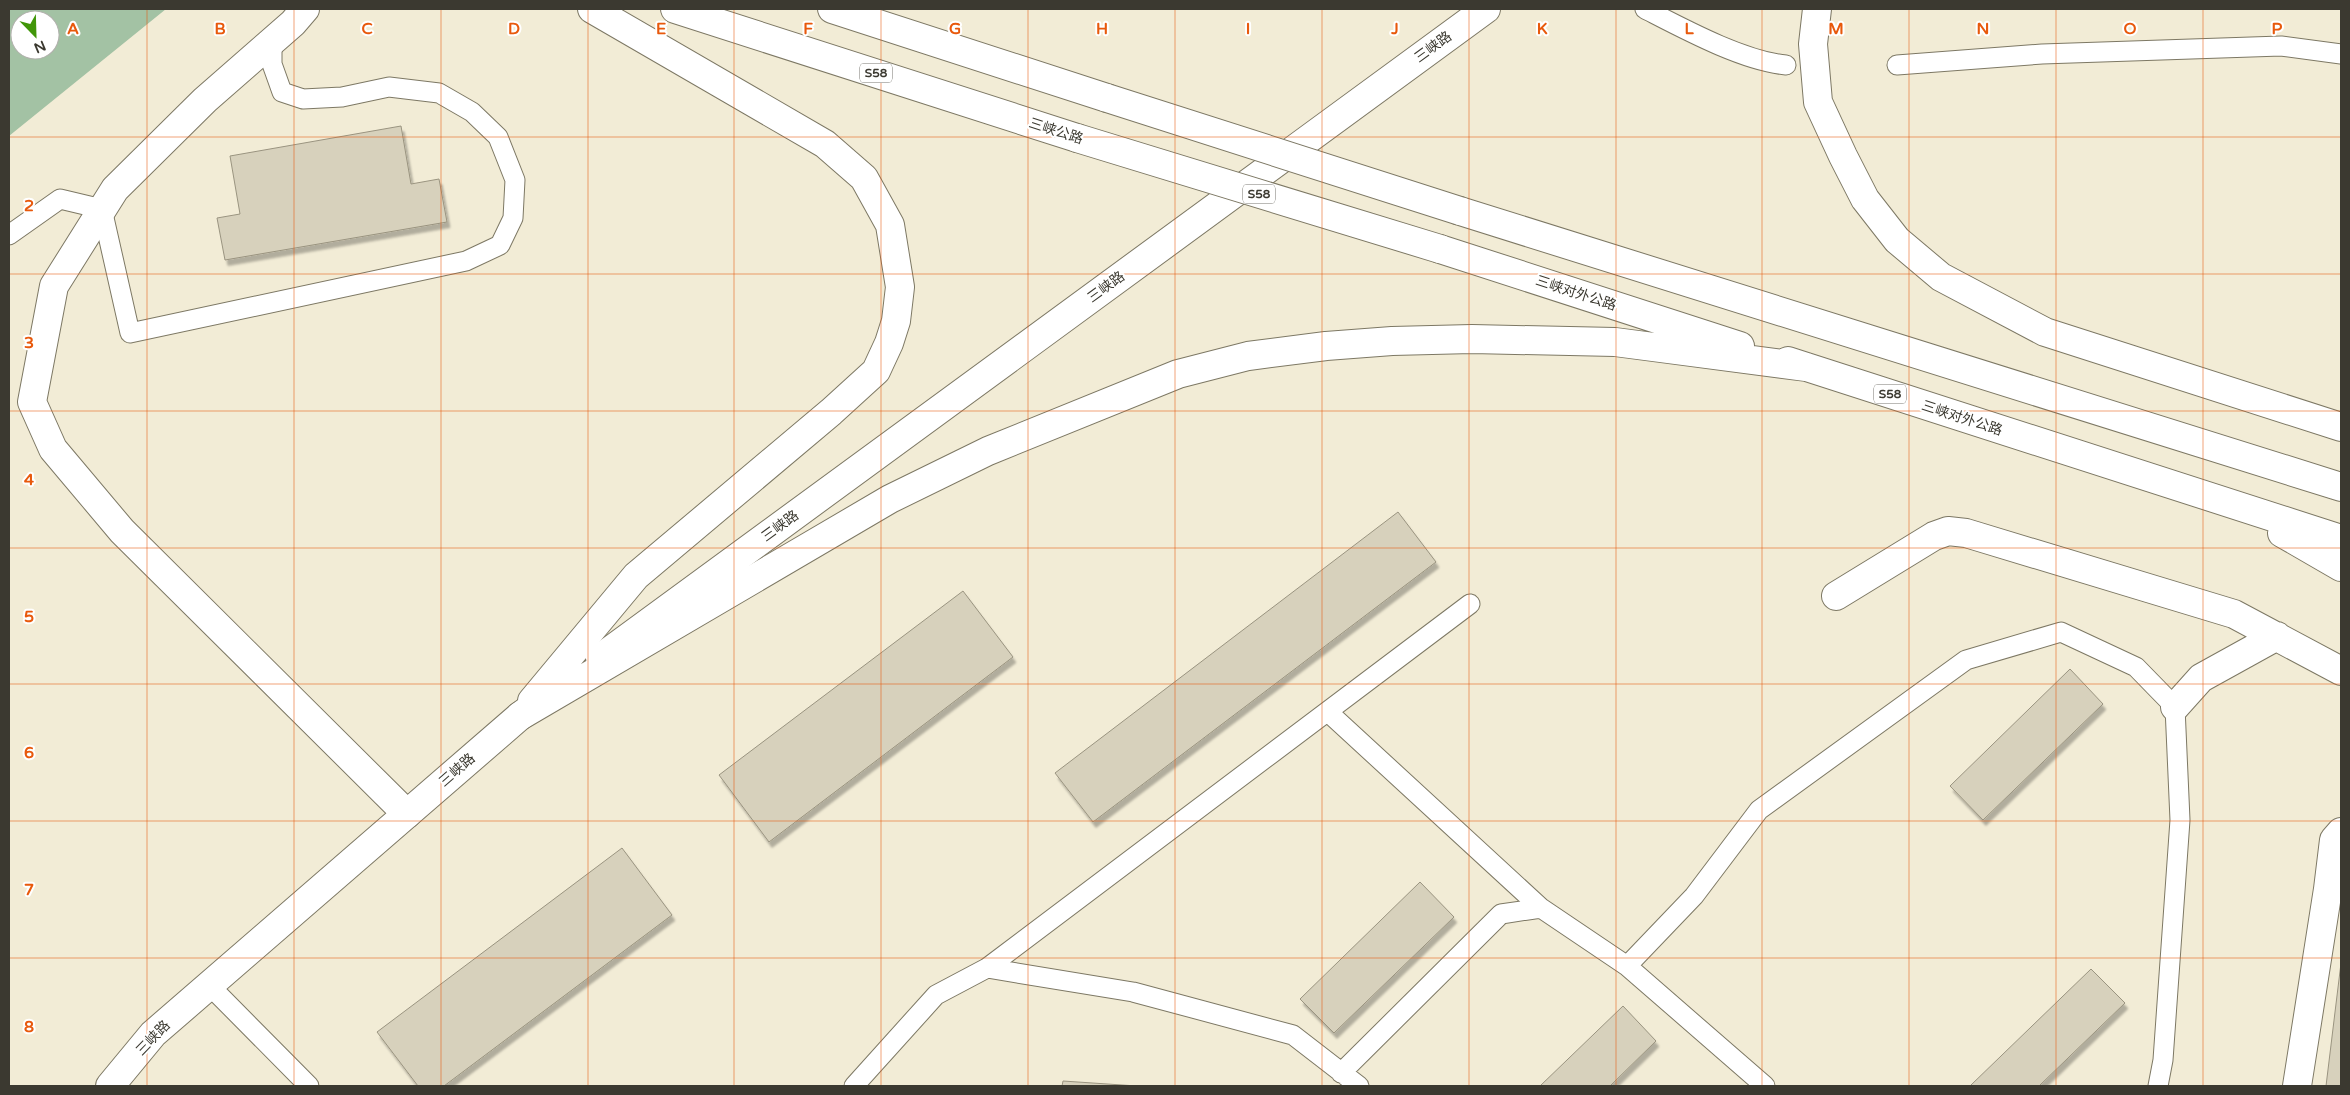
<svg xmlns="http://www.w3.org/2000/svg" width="2350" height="1095" viewBox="0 0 2350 1095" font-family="'Varela Round','Noto Sans SC',sans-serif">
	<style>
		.forest { fill: #a3c2a4; fill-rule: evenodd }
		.building { fill: #d7d1bc; stroke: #9a9480; filter: url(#shadow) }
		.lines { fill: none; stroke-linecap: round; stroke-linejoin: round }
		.service-casing { stroke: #7d7864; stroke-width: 21 }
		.minor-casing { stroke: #7d7864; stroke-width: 30 }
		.secondary-casing { stroke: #7d7864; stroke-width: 30 }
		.motorway-casing { stroke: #7d7864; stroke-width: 30 }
		.service { stroke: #fff; stroke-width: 19 }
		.minor { stroke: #fff; stroke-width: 28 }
		.secondary { stroke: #fff; stroke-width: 28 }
		.motorway { stroke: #fff; stroke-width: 28 }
		.motorway-bridge-casing { stroke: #7d7864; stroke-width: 30; stroke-linecap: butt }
		.motorway-bridge { stroke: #fff; stroke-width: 28 }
		.grid { fill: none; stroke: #e8590c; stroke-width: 1; stroke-opacity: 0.55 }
		.labels { text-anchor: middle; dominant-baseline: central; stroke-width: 4; stroke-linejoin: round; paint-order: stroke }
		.shield { fill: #fff; stroke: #76746e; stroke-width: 1 }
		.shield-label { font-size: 12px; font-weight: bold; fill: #3b3930 }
		.street-label { font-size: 14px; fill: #3b3930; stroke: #fff }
		.grid-label { font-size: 16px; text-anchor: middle; font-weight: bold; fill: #e8590c; stroke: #fff; stroke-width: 4; stroke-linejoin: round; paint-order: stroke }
	</style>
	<defs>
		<filter id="shadow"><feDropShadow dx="3" dy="5.5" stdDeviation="1" flood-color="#0004"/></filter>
	</defs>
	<rect width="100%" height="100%" fill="#f2ecd6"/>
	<path class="forest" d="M 9,9 L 166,9 L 9,136 ZM 20,20 L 50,20 L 50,50 L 20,50 Z"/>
	<path class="building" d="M 401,126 L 411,184 L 439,179 L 447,222 L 225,260 L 217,218 L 240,214 L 230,156 Z
		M 1398,512 L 1436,562 L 1093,822 L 1055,773 Z
		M 963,591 L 1013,657 L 769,842 L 719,775 Z
		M 2070,669 L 2103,704 L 1983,820 L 1950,786 Z
		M 622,848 L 672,915 L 444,1086 L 418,1086 L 377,1032 Z
		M 1420,882 L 1454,917 L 1334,1033 L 1300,999 Z
		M 2341,963 L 2341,1086 L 2326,1086 Z
		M 2091,969 L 2125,1003 L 2039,1086 L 1972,1086 L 1971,1085 Z
		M 1623,1006 L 1656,1041 L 1610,1086 L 1540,1086 Z
		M 1063,1081 L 1137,1086 L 1062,1086 Z"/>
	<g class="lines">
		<defs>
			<path id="service" d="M 1645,9 C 1684,29 1743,61 1786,65
				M 1897,65 L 2042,54 L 2281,46 L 2341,54
				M 9,235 L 60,199 L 102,209 L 130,333 L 466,261 L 500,245 L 513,218 L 515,180 L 498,137 L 472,112 L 439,93 L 389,87 L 342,97 L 303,99 L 282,92 L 272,64 L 272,41
				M 1328,712 L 1541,908
				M 1627,966 L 1694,896 L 1759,810 L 1966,660 L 2061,632 L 2136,667 L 2175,707 L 2180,820 L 2163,1060 L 2158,1086
				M 987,968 L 1470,604
				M 209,985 L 309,1086
				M 1341,1073 L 1501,914 L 1541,908 L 1627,966 L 1765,1086
				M 854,1086 L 936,995 L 987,968 L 1133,992 L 1293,1035 L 1359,1086"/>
			<path id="minor" d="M 305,9 L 293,23 L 205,100 L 115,189 L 54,286 L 32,402 L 53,449 L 122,531 L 407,814
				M 1836,596 L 1934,536 L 1948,531 L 1966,533 L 2234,614 L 2341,671
				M 2175,707 L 2201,678 L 2277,636
				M 2297,1086 L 2328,889 L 2334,840 L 2341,832"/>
			<path id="secondary" d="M 600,658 L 1486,9
				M 110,1086 L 153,1034 L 520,716 L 539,702"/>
			<path id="motorway" d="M 675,9 L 1077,138
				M 832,9 L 1107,98
				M 1817,9 L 1813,44 L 1818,102 L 1843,156 L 1865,199 L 1897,240 L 1941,277 L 2045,332 L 2341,427
				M 1460,211 L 2341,487
				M 1440,249 L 1740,346
				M 1788,361 L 2341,539
				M 2282,533 L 2341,567
				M 532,701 L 636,576 L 831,412 L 876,371 L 889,343 L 896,321 L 900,287 L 890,225 L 864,178 L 825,144 L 592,9
				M 520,716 L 890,499 L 988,451 L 1178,374 L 1248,356 L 1326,346 L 1392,341 L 1472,339 L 1615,342 L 1806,367"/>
		</defs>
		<use href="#service" class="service-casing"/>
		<use href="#minor" class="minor-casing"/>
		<use href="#secondary" class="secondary-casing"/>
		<use href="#motorway" class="motorway-casing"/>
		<use href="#service" class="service"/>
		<use href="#minor" class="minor"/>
		<use href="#secondary" class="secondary"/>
		<use href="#motorway" class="motorway"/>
		<defs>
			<path id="motorway-bridge" d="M 1107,98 L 1460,211
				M 1077,138 L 1440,249"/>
		</defs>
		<use href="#motorway-bridge" class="motorway-bridge-casing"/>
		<use href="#motorway-bridge" class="motorway-bridge"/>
	</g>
	<path class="grid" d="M 147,9 L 147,1086M 294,9 L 294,1086M 441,9 L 441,1086M 588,9 L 588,1086M 734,9 L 734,1086M 881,9 L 881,1086M 1028,9 L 1028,1086M 1175,9 L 1175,1086M 1322,9 L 1322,1086M 1469,9 L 1469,1086M 1616,9 L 1616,1086M 1762,9 L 1762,1086M 1909,9 L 1909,1086M 2056,9 L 2056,1086M 2203,9 L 2203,1086M 9,137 L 2341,137M 9,274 L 2341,274M 9,411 L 2341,411M 9,548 L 2341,548M 9,684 L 2341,684M 9,821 L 2341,821M 9,958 L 2341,958"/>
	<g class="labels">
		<g class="shield">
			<rect x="860" y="63.5" width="32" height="19" rx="4"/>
			<rect x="1243" y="184.5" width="32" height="19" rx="4"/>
			<rect x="1874" y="384.5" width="32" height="19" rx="4"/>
		</g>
		<g class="shield-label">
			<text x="876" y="73">S58</text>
			<text x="1259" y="194">S58</text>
			<text x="1890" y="394">S58</text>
		</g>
		<g class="street-label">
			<text transform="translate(1433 47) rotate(-36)">三峡路</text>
			<text transform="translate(1056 131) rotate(18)">三峡公路</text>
			<text transform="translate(1106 287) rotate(-36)">三峡路</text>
			<text transform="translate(1576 293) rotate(18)">三峡对外公路</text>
			<text transform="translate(1962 418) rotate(18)">三峡对外公路</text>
			<text transform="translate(780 526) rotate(-36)">三峡路</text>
			<text transform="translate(457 770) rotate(-41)">三峡路</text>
			<text transform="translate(153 1038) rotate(-46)">三峡路</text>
		</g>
	</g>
	<g class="grid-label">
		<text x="73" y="34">A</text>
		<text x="220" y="34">B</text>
		<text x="367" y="34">C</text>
		<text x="514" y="34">D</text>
		<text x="661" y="34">E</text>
		<text x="808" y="34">F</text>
		<text x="955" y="34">G</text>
		<text x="1102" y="34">H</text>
		<text x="1248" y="34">I</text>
		<text x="1395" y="34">J</text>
		<text x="1542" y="34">K</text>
		<text x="1689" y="34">L</text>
		<text x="1836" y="34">M</text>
		<text x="1983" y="34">N</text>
		<text x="2130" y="34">O</text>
		<text x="2277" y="34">P</text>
		<text x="29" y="211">2</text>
		<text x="29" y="348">3</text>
		<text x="29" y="485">4</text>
		<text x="29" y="622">5</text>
		<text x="29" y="758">6</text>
		<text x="29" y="895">7</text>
		<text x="29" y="1032">8</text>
	</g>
	<rect width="2350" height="1095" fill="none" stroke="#3b3930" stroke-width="20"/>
	<g transform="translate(35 35) rotate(157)"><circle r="24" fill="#ffffff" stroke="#b1b0ac"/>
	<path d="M0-4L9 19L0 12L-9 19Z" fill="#419609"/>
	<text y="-8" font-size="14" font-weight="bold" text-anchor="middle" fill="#3b3930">N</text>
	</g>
</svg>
